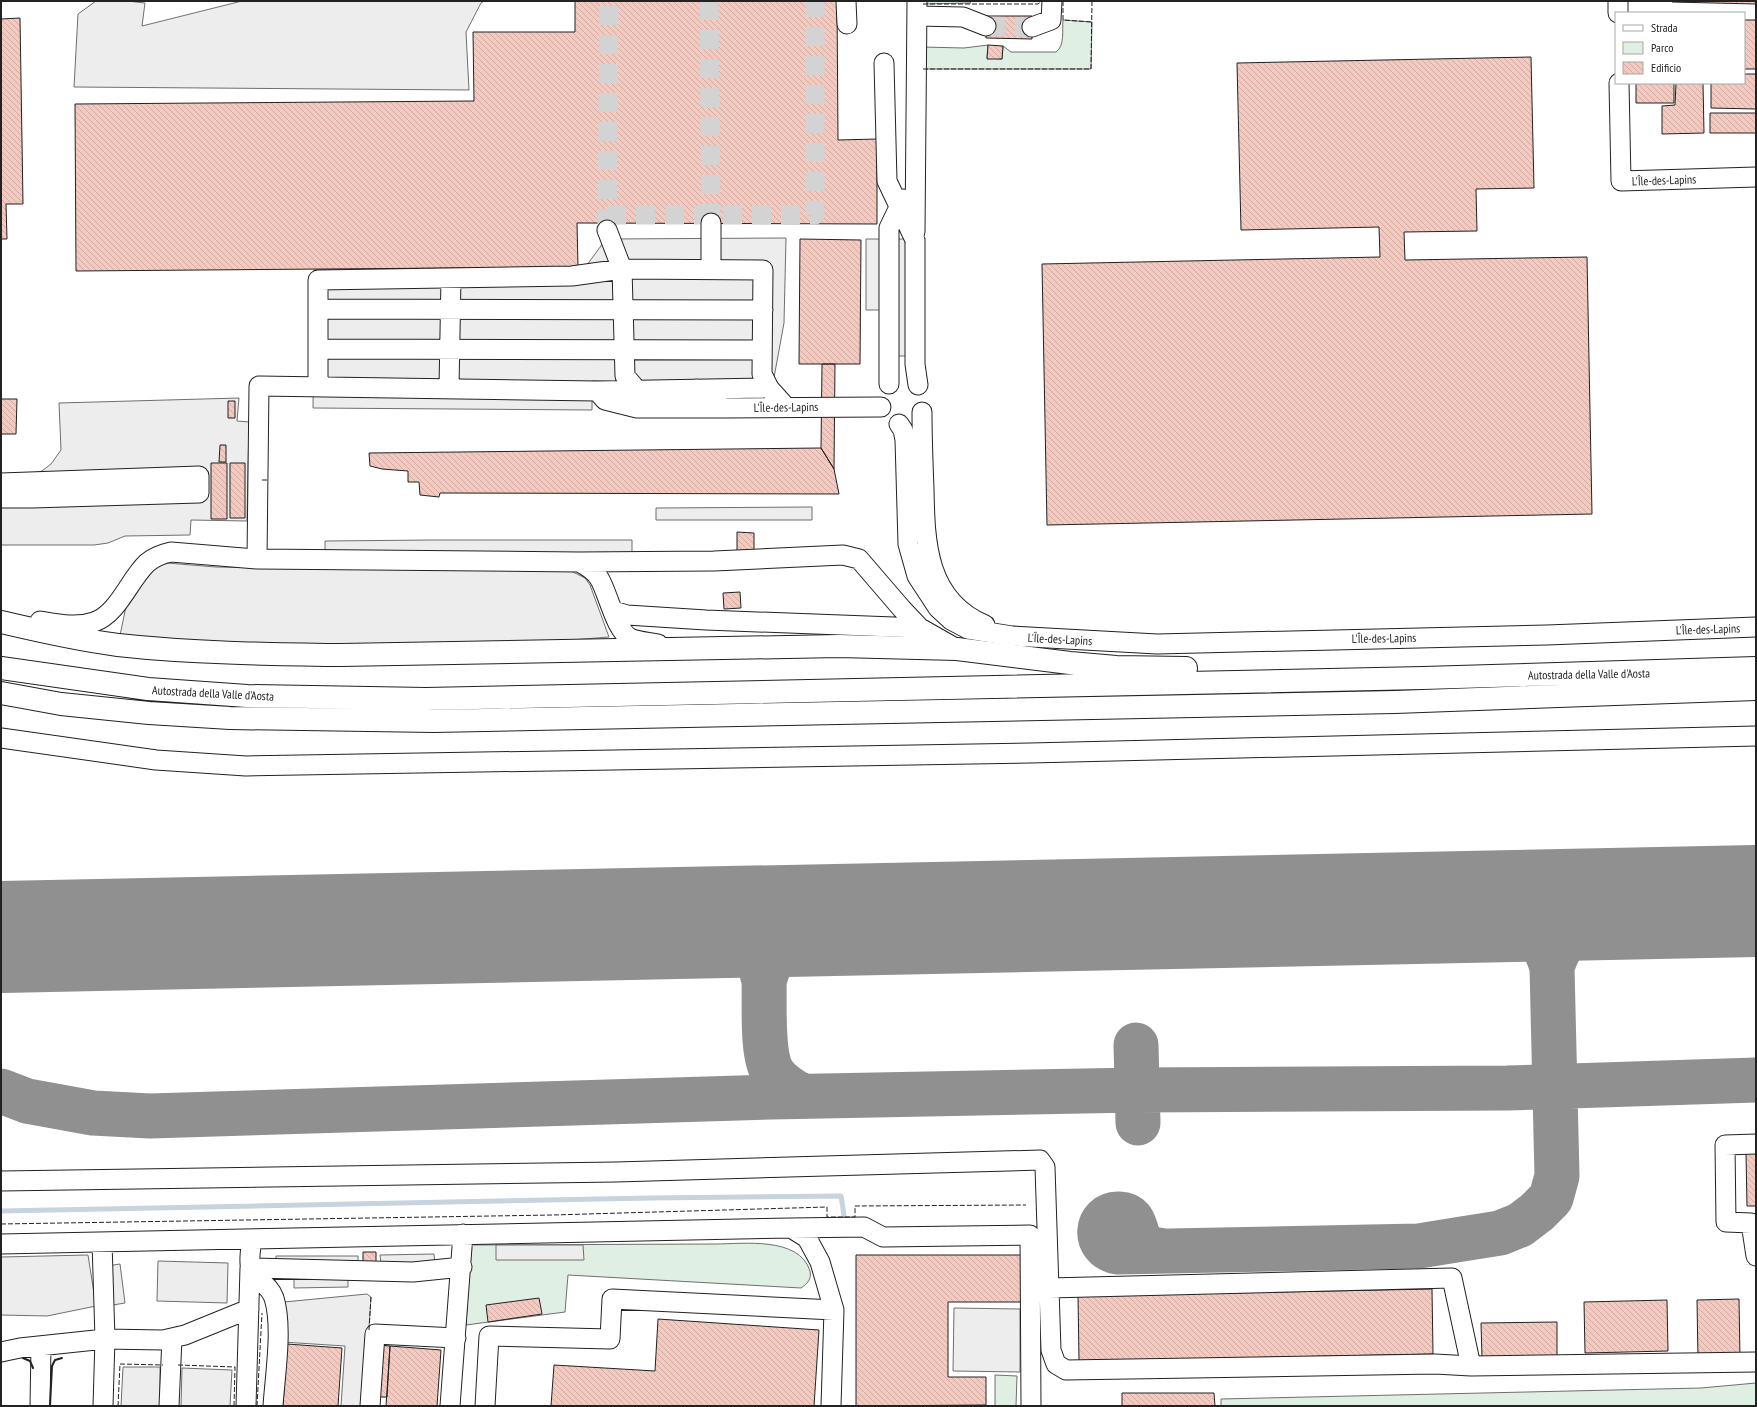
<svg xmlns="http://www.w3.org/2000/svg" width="1757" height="1407" viewBox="0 0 1757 1407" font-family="'PT Sans Narrow',sans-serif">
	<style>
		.green { fill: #e0efe3; stroke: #6f6f6f }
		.parking { fill: #ededed; stroke: #6f6f6f }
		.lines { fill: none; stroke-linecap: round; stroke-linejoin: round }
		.stream { stroke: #c7d3dd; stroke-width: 5 }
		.taxiway { stroke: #909090; stroke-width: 45 }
		.runway { stroke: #909090; stroke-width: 112 }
		.building { fill: url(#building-back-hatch); stroke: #222 }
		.minor-tunnel { stroke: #d3d3d3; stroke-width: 19; stroke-dasharray: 19 10; stroke-linecap: butt }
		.minor-casing { stroke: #222; stroke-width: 21 }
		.highway-casing { stroke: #222; stroke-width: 24 }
		.minor { stroke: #fff; stroke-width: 19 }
		.highway { stroke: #fff; stroke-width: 22 }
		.fence { stroke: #222; stroke-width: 1; stroke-dasharray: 5 2; stroke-linecap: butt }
		.wall { stroke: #222; stroke-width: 2 }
		.labels { text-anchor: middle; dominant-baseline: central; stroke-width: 3; stroke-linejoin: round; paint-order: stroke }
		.street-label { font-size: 12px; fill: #222; stroke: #fff }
	</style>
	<defs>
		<pattern id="building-back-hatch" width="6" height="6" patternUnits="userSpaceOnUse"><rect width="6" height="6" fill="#f3c9c0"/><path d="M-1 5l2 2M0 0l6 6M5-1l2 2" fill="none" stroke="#d0aca5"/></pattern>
	</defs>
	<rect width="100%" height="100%" fill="#fff"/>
	<path class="green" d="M 922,1 L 969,1 L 971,3 L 922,4 Z
		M 1063,20 L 1092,22 L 1091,69 L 921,69 L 922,47 L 964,48 L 988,45 L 987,58 L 1002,59 L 1003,46 L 1011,52 L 1056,52 C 1065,46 1062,30 1063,20 Z
		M 715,1244 C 743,1244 799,1236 810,1271 C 812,1279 807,1284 801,1288 L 568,1275 L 565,1312 L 466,1325 L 471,1245 Z
		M 995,1375 L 1017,1376 L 1016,1406 L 995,1406 Z
		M 1756,1383 L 1756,1406 L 1221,1406 L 1221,1399 L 1701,1388 Z"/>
	<path class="parking" d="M 96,1 L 127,1 L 145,3 L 142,26 L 242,1 L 484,1 L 481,3 L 466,32 L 469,90 L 74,87 L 78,14 Z
		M 786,238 L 784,323 L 773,383 L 592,381 L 592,410 L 313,408 L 314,270 L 584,269 L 606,239 Z
		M 866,239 L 908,239 L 908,356 L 893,356 L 893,310 L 866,310 Z
		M 239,398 L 237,421 L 249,422 L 247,521 L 191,520 L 190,535 L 125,536 L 108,543 L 94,545 L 1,545 L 1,507 L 30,474 L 42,471 L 51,464 L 61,450 L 59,403 Z
		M 812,507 L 812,520 L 656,520 L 656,508 Z
		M 432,540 L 632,540 L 632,553 L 325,553 L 325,541 Z
		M 167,563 L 216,567 L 266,568 L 569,570 L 585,578 L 590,585 L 609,637 L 558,641 L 306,645 L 119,640 L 128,597 L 153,566 Z
		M 496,1245 L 583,1245 L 584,1260 L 496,1260 Z
		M 434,1254 L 435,1264 L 381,1264 L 380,1255 Z
		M 88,1255 L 96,1306 L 47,1316 L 1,1315 L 1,1257 Z
		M 276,1256 L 358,1256 L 358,1266 L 276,1266 Z
		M 158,1261 L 228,1263 L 227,1303 L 157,1301 Z
		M 120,1264 L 125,1303 L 113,1305 L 107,1266 Z
		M 348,1277 L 348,1287 L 294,1288 L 294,1278 Z
		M 367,1294 L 371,1297 L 364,1406 L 341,1406 L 345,1346 L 282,1342 L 284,1302 Z
		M 954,1308 L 1020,1309 L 1020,1372 L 953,1371 Z
		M 123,1367 L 160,1367 L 160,1405 L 181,1406 L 182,1368 L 232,1370 L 230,1406 L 121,1406 Z"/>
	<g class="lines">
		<path class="stream" d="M 1,1211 L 651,1198 L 841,1196 L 844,1215"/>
		<path class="taxiway" d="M 1476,907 C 1515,917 1539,924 1552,967
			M 689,923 C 721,933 758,943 764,981 C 765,1004 761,1054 773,1073 C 780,1084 791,1090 802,1096
			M 764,981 C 776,937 799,934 837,920
			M 1136,1045 L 1138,1123
			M 1,1091 L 27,1101 L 93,1113 L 150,1116 L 771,1097 L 1137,1090 L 1507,1088 L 1756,1080
			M 1159,1250 C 1126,1246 1145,1215 1119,1214 C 1095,1213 1092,1248 1118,1252 L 1419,1246 L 1462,1239 L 1500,1233 L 1520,1225 L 1537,1212 L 1551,1198 L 1557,1176 L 1552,967 C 1563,932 1581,921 1611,904"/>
		<path class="runway" d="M 1,937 L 1756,901"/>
	</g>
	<path class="building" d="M 575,1 L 837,1 L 838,140 L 877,139 L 877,224 L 577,223 L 578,267 L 76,271 L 75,104 L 474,101 L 473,32 L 575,32 Z
		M 1672,1 L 1756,1 L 1756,4 L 1672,2 Z
		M 986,16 L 1032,16 L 1032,39 L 986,38 Z
		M 20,18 L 23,204 L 6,204 L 7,239 L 1,239 L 1,19 Z
		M 1744,20 L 1756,20 L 1756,69 L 1744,69 Z
		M 988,45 L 1003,46 L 1002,59 L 987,59 Z
		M 1531,57 L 1534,188 L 1476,189 L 1477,231 L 1404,232 L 1405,260 L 1587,257 L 1592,514 L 1047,525 L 1042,264 L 1380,257 L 1379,227 L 1241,230 L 1237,63 Z
		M 1744,74 L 1756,74 L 1756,109 L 1711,108 L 1711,83 L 1744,83 Z
		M 1636,83 L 1674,83 L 1674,103 L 1636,103 Z
		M 1676,83 L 1703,83 L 1704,133 L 1662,134 L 1662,106 L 1675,105 Z
		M 1710,113 L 1756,113 L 1756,133 L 1710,133 Z
		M 800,239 L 861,240 L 860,364 L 799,364 Z
		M 822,364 L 835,364 L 834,469 L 821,448 Z
		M 1,399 L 17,399 L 16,434 L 1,434 Z
		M 228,401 L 235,401 L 235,418 L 228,418 Z
		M 220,445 L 226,445 L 226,462 L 219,462 Z
		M 821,448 L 834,469 L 839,494 L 440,493 L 439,497 L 420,495 L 419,482 L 408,482 L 408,471 L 382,469 L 370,466 L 369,453 Z
		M 211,463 L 227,463 L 227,519 L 211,519 Z
		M 230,463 L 245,463 L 245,518 L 230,518 Z
		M 737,532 L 754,533 L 754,551 L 737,551 Z
		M 740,592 L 741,608 L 724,609 L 723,593 Z
		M 1746,1153 L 1756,1153 L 1756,1206 L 1747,1206 Z
		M 363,1252 L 376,1252 L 376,1265 L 363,1265 Z
		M 856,1255 L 1023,1255 L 1023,1302 L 948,1302 L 948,1377 L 986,1377 L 986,1405 L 856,1406 Z
		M 1432,1289 L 1433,1354 L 1079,1361 L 1078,1296 Z
		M 539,1298 L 542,1314 L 488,1322 L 486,1305 Z
		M 1739,1299 L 1740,1358 L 1698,1359 L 1697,1300 Z
		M 1667,1300 L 1668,1351 L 1585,1353 L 1584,1302 Z
		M 658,1319 L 819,1330 L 814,1406 L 551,1406 L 554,1365 L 655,1371 Z
		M 1557,1322 L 1557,1358 L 1482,1358 L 1481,1323 Z
		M 287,1344 L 342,1348 L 338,1406 L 283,1406 Z
		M 380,1345 L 390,1346 L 387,1397 L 376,1397 Z
		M 390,1346 L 441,1350 L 437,1406 L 386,1406 Z
		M 1122,1393 L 1214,1393 L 1215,1406 L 1122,1406 Z"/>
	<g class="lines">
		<path class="minor-tunnel" d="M 709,1 L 711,223
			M 986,26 L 1032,27
			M 607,215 L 815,215 L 815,1
			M 607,228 L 609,1"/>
		<defs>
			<path id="minor" d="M 846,1 L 847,24
				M 1618,1 L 1618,13
				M 917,16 L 963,17 L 986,26
				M 1032,27 L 1051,20 L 1052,1
				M 884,63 L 887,181 L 915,240 L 915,364 L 918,385
				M 1619,83 L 1621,181 L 1756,177
				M 711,223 L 711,270
				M 607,230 L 622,269 L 625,376 L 637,390
				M 915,232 L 917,1
				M 318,309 L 763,310
				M 318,349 L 762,350
				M 889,384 L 889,228 L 903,199
				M 318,386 L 318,280 L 572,276 L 622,269 L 763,270 L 762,374 L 769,388 L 786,407
				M 449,388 L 451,278
				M 697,389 L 723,408 L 881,407
				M 598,392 L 605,400 L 637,408 L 723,408
				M 922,412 C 922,438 923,463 924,489 C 925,542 926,600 985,625
				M 899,424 L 903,430 L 905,440 L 908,544 L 917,576 L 938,608 L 951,620 L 968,629 L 1012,636 L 1157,644 L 1547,635 L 1756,627
				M 1,483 L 199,476 L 199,493 L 32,498 L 1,498
				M 257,559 L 259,386 L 597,391 L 769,388
				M 579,562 L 714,561 L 843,555 L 859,559 L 902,609 L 920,628
				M 613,611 L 627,615 L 706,620 L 920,628 L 957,649
				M 40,621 C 58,624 76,628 94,622 C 118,614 129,580 147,563 C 154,557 162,554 171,552 L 257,559 L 579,562 C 587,566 594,570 599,578 C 608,592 615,630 630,638 C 638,642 649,642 658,644
				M 1,738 L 156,760 L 246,766 L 1030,753 L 1756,736
				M 1756,1144 L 1725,1145 L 1726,1222 L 1751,1223 L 1756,1256
				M 1,1181 L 616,1172 L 1040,1160 L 1045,1167 L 1051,1350 L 1056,1364 L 1066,1370 L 1435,1364 L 1471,1366 L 1756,1362
				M 791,1228 L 864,1227 L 883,1237 L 1030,1235 L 1031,1406
				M 252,1239 C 251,1247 248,1262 251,1270 C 256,1282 268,1282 274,1298 C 283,1327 275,1375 273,1406
				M 102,1242 L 105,1339 L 163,1340 L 185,1335 L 249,1309
				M 1,1244 L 791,1228 L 807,1238 L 820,1262 L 834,1310 L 831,1406
				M 1049,1288 L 1452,1278 L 1471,1366
				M 1,1352 L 20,1348 L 105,1339 L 103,1406
				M 40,1406 L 41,1346
				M 169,1406 L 172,1338
				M 246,1406 L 250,1268 L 413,1272 L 462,1267
				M 370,1406 L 375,1334 L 456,1338
				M 450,1406 L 463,1234
				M 485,1406 L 489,1336 L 610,1339 L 612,1299 L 834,1310"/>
			<path id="highway" d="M 1,622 C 39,631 78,640 118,645 C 191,653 265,654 340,655 L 839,646 L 957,649 L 1070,663 L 1116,667 L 1186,668
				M 1,668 L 148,689 L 247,696 L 426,699 L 1423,678 L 1756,668
				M 1,693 L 61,704 L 149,713 L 230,718 L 434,721 L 1395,702 L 1756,689"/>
		</defs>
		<use href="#minor" class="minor-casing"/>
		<use href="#highway" class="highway-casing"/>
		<use href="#minor" class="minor"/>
		<use href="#highway" class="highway"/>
		<path class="fence" d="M 1063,1 L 1063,20 L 1092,22
			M 923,4 L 1038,4 L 1042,1
			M 923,69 L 1091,69 L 1092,1
			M 262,480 L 269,480
			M 1,1224 L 553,1215 L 827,1207 L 827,1217 L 855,1217 L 855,1206 L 1026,1205
			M 369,1330 L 371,1297
			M 178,1365 L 235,1367 L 234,1406
			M 118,1406 L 120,1364 L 163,1365
			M 257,1406 L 262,1313"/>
		<path class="wall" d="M 23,1358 L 30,1361 L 33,1368
			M 50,1406 L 52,1366 L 55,1360 L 62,1358"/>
	</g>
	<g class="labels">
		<g class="street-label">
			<text transform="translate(1664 180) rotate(-2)">L'Île-des-Lapins</text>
			<text transform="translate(786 407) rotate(-1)">L'Île-des-Lapins</text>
			<text transform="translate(1708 629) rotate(-2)">L'Île-des-Lapins</text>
			<text transform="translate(1384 638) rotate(-1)">L'Île-des-Lapins</text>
			<text transform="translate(1060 639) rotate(3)">L'Île-des-Lapins</text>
			<text transform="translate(1589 674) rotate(-1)">Autostrada della Valle d'Aosta</text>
			<text transform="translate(213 693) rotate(3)">Autostrada della Valle d'Aosta</text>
		</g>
	</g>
	<rect width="1757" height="1407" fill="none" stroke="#222222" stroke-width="4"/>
	<rect x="1615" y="12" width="130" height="72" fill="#ffffff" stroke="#a7a7a7"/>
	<rect x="1623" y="25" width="20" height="6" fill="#ffffff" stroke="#a7a7a7"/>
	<text x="1651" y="32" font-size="12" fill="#222222">Strada</text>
	<rect x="1623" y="42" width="20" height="12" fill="#e0efe3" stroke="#a7a7a7"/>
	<text x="1651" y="52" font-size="12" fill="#222222">Parco</text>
	<rect x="1623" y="62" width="20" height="12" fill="url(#building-back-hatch)" stroke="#a7a7a7"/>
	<text x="1651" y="72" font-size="12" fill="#222222">Edificio</text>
</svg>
